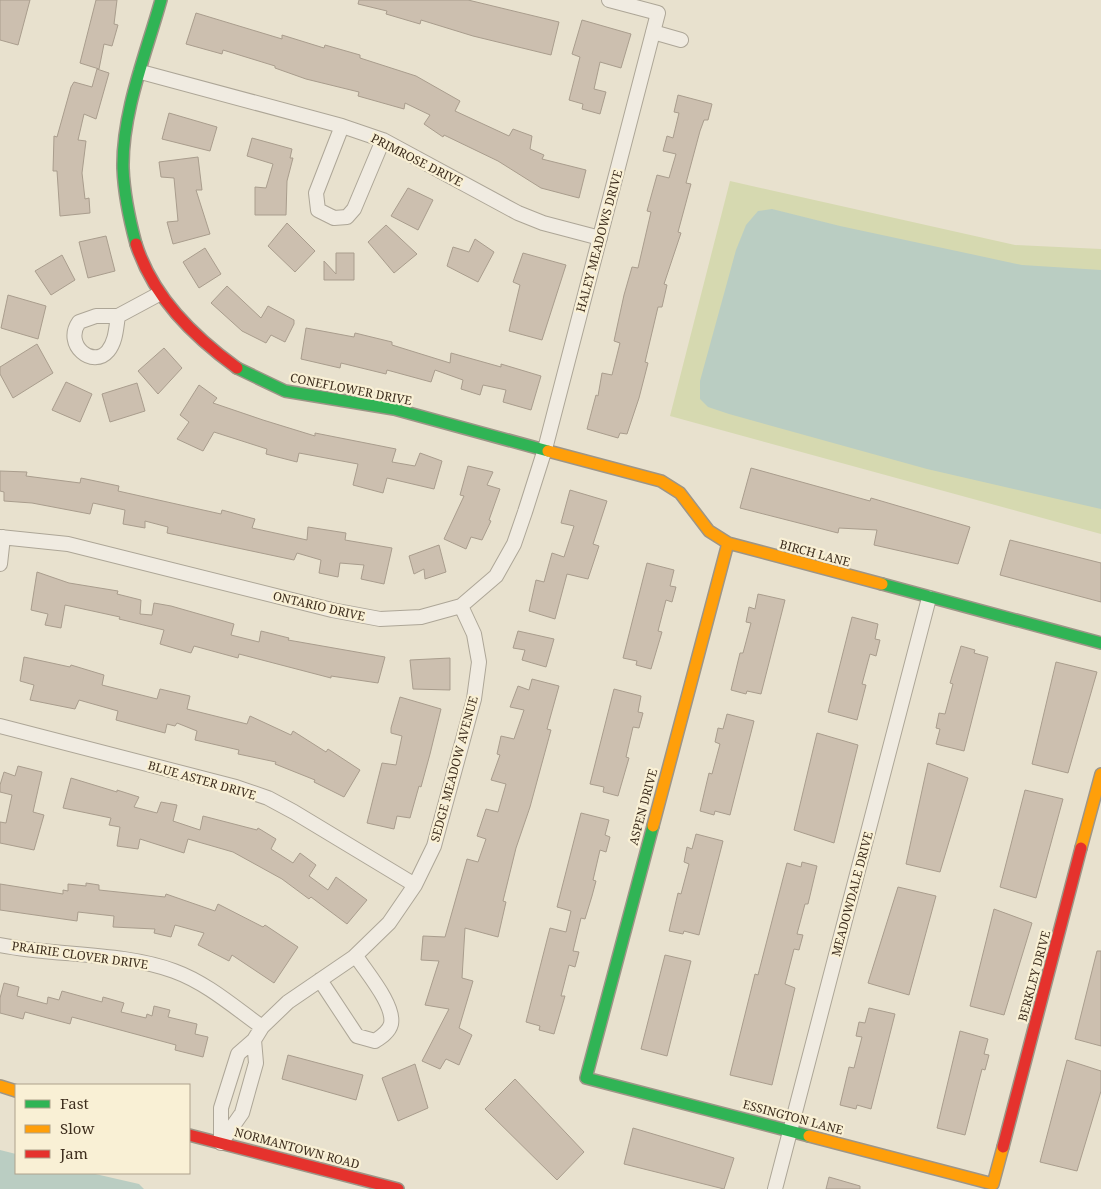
<svg xmlns="http://www.w3.org/2000/svg" width="1101" height="1189" viewBox="0 0 1101 1189" font-family="'Noto Serif',serif">
	<style>
		.green { fill: #d6d9b0 }
		.water { fill: #bacdc2 }
		.building { fill: #ccbfaf; stroke: #a99d8d }
		.lines { fill: none; stroke-linecap: round; stroke-linejoin: round }
		.street-casing { stroke: #ada697; stroke-width: 16 }
		.fast-casing { stroke: #9d9587; stroke-width: 14 }
		.slow-casing { stroke: #9d9587; stroke-width: 14 }
		.jam-casing { stroke: #9d9587; stroke-width: 14 }
		.street { stroke: #f0ebe1; stroke-width: 14 }
		.fast { stroke: #30b455; stroke-width: 11 }
		.slow { stroke: #ff9f0a; stroke-width: 11 }
		.jam { stroke: #e5322d; stroke-width: 11 }
		.labels { text-anchor: middle; dominant-baseline: central; stroke-width: 4.5; stroke-linejoin: round; paint-order: stroke }
		.street-label { font-size: 12px; fill: #3e2e1e; stroke: #f9f0d5 }
	</style>
	<rect width="100%" height="100%" fill="#e8e1ce"/>
	<path class="green" d="M 730,181 L 1015,245 L 1101,249 L 1101,534 L 670,416 Z"/>
	<path class="water" d="M 772,209 L 840,226 L 1022,265 L 1101,270 L 1101,509 L 927,469 L 729,414 L 708,407 L 700,399 L 700,381 L 736,250 L 746,225 L 758,211 Z
		M 0,1150 L 16,1154 L 16,1173 L 91,1173 L 139,1184 L 144,1189 L 0,1189 Z"/>
	<path class="building" d="M 0,0 L 30,0 L 18,45 L 0,40 Z
		M 96,0 L 117,0 L 114,24 L 118,25 L 112,46 L 104,44 L 99,69 L 80,63 Z
		M 359,0 L 468,0 L 559,22 L 551,55 L 473,36 L 421,20 L 420,24 L 386,14 L 387,11 L 358,4 Z
		M 196,13 L 282,39 L 282,35 L 324,48 L 325,45 L 360,55 L 360,58 L 416,76 L 460,101 L 455,111 L 509,136 L 513,129 L 532,136 L 530,149 L 544,155 L 542,159 L 586,170 L 579,198 L 541,188 L 498,161 L 444,135 L 443,137 L 424,124 L 430,115 L 405,103 L 404,109 L 358,96 L 359,92 L 306,79 L 275,68 L 275,66 L 223,50 L 222,54 L 186,44 Z
		M 582,20 L 631,34 L 621,68 L 600,62 L 594,89 L 606,92 L 600,114 L 582,109 L 583,104 L 569,100 L 580,57 L 572,54 Z
		M 97,69 L 109,73 L 96,119 L 84,114 L 78,140 L 86,141 L 82,173 L 85,199 L 89,198 L 90,213 L 60,216 L 57,171 L 53,171 L 54,136 L 57,137 L 71,87 L 74,82 L 92,87 Z
		M 678,95 L 712,104 L 708,120 L 704,120 L 700,131 L 686,183 L 691,184 L 678,232 L 681,233 L 664,284 L 667,285 L 662,307 L 658,307 L 645,362 L 648,363 L 639,398 L 627,434 L 620,433 L 618,438 L 587,429 L 596,395 L 598,396 L 602,373 L 612,375 L 620,343 L 614,341 L 624,295 L 632,267 L 638,268 L 651,212 L 647,211 L 657,175 L 669,178 L 676,154 L 663,151 L 667,136 L 673,138 L 679,113 L 674,112 Z
		M 169,113 L 217,127 L 210,151 L 162,139 Z
		M 252,138 L 292,149 L 290,158 L 293,158 L 287,181 L 286,215 L 255,215 L 255,187 L 266,188 L 273,164 L 247,156 Z
		M 198,157 L 202,190 L 196,190 L 210,234 L 173,244 L 167,222 L 178,221 L 174,178 L 161,177 L 159,162 Z
		M 408,188 L 433,200 L 418,230 L 391,216 Z
		M 287,223 L 315,251 L 295,272 L 268,246 Z
		M 386,225 L 417,254 L 394,273 L 368,242 Z
		M 106,236 L 115,271 L 88,278 L 79,242 Z
		M 475,239 L 494,252 L 478,282 L 447,266 L 453,247 L 469,252 Z
		M 205,248 L 221,274 L 199,288 L 183,262 Z
		M 336,253 L 354,253 L 354,280 L 324,280 L 324,261 L 336,274 Z
		M 523,253 L 566,265 L 542,340 L 509,331 L 520,285 L 513,282 Z
		M 62,255 L 75,280 L 51,295 L 35,271 Z
		M 227,286 L 261,318 L 268,306 L 294,320 L 294,324 L 285,342 L 271,335 L 266,343 L 242,331 L 211,303 Z
		M 8,295 L 46,306 L 38,339 L 1,328 Z
		M 306,328 L 354,337 L 355,333 L 392,342 L 392,345 L 450,363 L 451,353 L 501,367 L 501,364 L 541,376 L 531,410 L 503,402 L 506,390 L 483,385 L 480,395 L 461,389 L 463,380 L 435,370 L 431,382 L 387,370 L 386,374 L 341,363 L 340,368 L 301,359 Z
		M 37,344 L 53,373 L 13,398 L 0,374 L 0,367 Z
		M 164,348 L 182,368 L 158,394 L 138,371 Z
		M 66,382 L 92,394 L 80,422 L 52,410 Z
		M 137,383 L 145,411 L 110,422 L 102,394 Z
		M 199,385 L 217,398 L 213,403 L 263,420 L 315,436 L 315,433 L 396,449 L 392,462 L 415,466 L 420,453 L 442,461 L 434,489 L 387,478 L 383,493 L 353,485 L 358,464 L 299,453 L 297,462 L 266,454 L 267,449 L 214,432 L 203,451 L 177,439 L 189,422 L 180,415 Z
		M 468,466 L 493,472 L 487,485 L 500,489 L 489,520 L 491,521 L 482,540 L 471,537 L 466,549 L 444,539 L 464,496 L 460,495 Z
		M 751,468 L 870,501 L 871,498 L 970,527 L 958,564 L 874,545 L 877,530 L 839,528 L 838,533 L 740,508 Z
		M 0,471 L 27,472 L 26,476 L 80,483 L 81,478 L 119,486 L 118,491 L 221,514 L 222,510 L 255,519 L 252,528 L 307,540 L 308,527 L 346,533 L 345,540 L 392,548 L 384,584 L 361,579 L 364,565 L 340,563 L 338,577 L 319,573 L 321,560 L 297,553 L 294,560 L 167,533 L 168,527 L 145,521 L 145,528 L 123,524 L 125,510 L 93,503 L 90,514 L 32,503 L 4,501 L 4,492 L 0,491 Z
		M 570,490 L 607,501 L 593,544 L 599,546 L 588,579 L 567,574 L 555,619 L 529,611 L 536,580 L 544,582 L 552,553 L 564,557 L 574,526 L 561,523 Z
		M 1010,540 L 1101,563 L 1101,602 L 1000,575 Z
		M 439,545 L 446,572 L 425,579 L 424,569 L 414,574 L 409,556 Z
		M 647,563 L 674,570 L 670,586 L 676,587 L 672,602 L 666,600 L 658,631 L 662,632 L 651,669 L 636,665 L 637,661 L 623,658 Z
		M 37,572 L 69,583 L 118,591 L 117,594 L 141,600 L 140,614 L 152,615 L 154,603 L 171,606 L 234,624 L 231,635 L 259,642 L 261,631 L 289,638 L 288,640 L 385,657 L 378,683 L 331,676 L 331,678 L 239,654 L 238,658 L 194,646 L 191,653 L 160,644 L 164,630 L 119,619 L 120,617 L 65,605 L 61,628 L 45,625 L 48,614 L 31,610 Z
		M 758,594 L 785,600 L 761,694 L 747,691 L 746,694 L 731,690 L 740,653 L 743,653 L 751,623 L 746,622 L 749,607 L 755,609 Z
		M 852,617 L 878,624 L 875,639 L 880,640 L 876,656 L 870,654 L 862,684 L 866,685 L 857,720 L 828,712 Z
		M 518,631 L 554,639 L 546,667 L 522,660 L 525,650 L 513,648 Z
		M 961,646 L 975,650 L 974,653 L 988,657 L 964,751 L 936,744 L 940,729 L 936,728 L 939,713 L 945,714 L 953,684 L 950,683 Z
		M 24,657 L 70,667 L 71,665 L 104,675 L 102,685 L 157,699 L 160,689 L 190,696 L 187,709 L 247,724 L 250,716 L 291,735 L 293,731 L 326,752 L 328,749 L 360,770 L 344,797 L 314,782 L 315,780 L 275,764 L 276,762 L 238,754 L 239,750 L 195,740 L 197,731 L 177,723 L 175,726 L 167,724 L 165,733 L 116,720 L 118,711 L 79,700 L 75,709 L 30,700 L 34,685 L 20,681 Z
		M 450,658 L 450,690 L 413,689 L 410,660 Z
		M 1056,662 L 1097,672 L 1068,773 L 1032,764 Z
		M 532,679 L 559,686 L 547,729 L 551,730 L 530,807 L 516,848 L 503,901 L 506,902 L 498,937 L 465,928 L 462,978 L 473,981 L 459,1028 L 472,1035 L 459,1065 L 446,1059 L 440,1069 L 422,1061 L 449,1009 L 425,1005 L 439,961 L 421,960 L 423,936 L 445,937 L 467,859 L 478,862 L 486,839 L 477,836 L 486,809 L 498,812 L 506,784 L 491,780 L 500,755 L 497,754 L 501,736 L 514,739 L 524,710 L 510,707 L 518,686 L 529,690 Z
		M 614,689 L 641,696 L 638,712 L 643,713 L 639,728 L 633,727 L 626,757 L 629,758 L 618,796 L 603,792 L 604,787 L 590,784 Z
		M 400,697 L 441,709 L 430,754 L 421,787 L 419,786 L 410,818 L 397,816 L 394,829 L 367,823 L 382,763 L 396,765 L 402,736 L 391,733 L 391,728 Z
		M 727,714 L 754,721 L 730,815 L 715,811 L 714,815 L 700,811 L 709,773 L 712,774 L 720,744 L 715,742 L 718,728 L 723,729 Z
		M 817,733 L 858,745 L 834,843 L 794,830 Z
		M 928,763 L 968,778 L 940,872 L 906,864 Z
		M 18,766 L 42,772 L 33,812 L 44,815 L 34,850 L 0,843 L 0,822 L 6,823 L 12,795 L 0,792 L 0,785 L 4,772 L 15,776 Z
		M 71,778 L 117,792 L 117,790 L 139,797 L 134,807 L 157,813 L 161,802 L 177,805 L 173,821 L 200,830 L 203,816 L 257,830 L 258,828 L 276,839 L 271,849 L 293,863 L 300,853 L 316,865 L 309,876 L 328,890 L 336,877 L 367,900 L 347,924 L 311,897 L 309,899 L 282,879 L 233,852 L 188,839 L 184,853 L 140,839 L 138,849 L 117,846 L 120,827 L 109,825 L 111,818 L 63,808 Z
		M 1025,790 L 1063,799 L 1036,898 L 1000,887 Z
		M 581,813 L 609,820 L 605,835 L 610,837 L 606,852 L 600,850 L 593,880 L 596,881 L 592,896 L 585,919 L 581,918 L 573,951 L 579,952 L 575,967 L 569,965 L 561,996 L 565,996 L 554,1034 L 539,1030 L 540,1026 L 526,1022 L 550,928 L 566,932 L 571,911 L 557,907 Z
		M 696,834 L 723,841 L 699,935 L 684,931 L 683,934 L 669,931 L 678,893 L 681,894 L 689,864 L 684,862 L 687,847 L 692,849 Z
		M 802,862 L 817,866 L 808,904 L 805,904 L 797,934 L 803,935 L 799,950 L 794,949 L 785,984 L 795,988 L 772,1085 L 730,1075 L 755,974 L 758,975 L 787,863 L 801,867 Z
		M 86,883 L 99,885 L 99,890 L 165,897 L 166,894 L 215,911 L 218,904 L 263,927 L 265,925 L 298,947 L 274,983 L 232,955 L 229,961 L 198,945 L 204,933 L 175,925 L 171,937 L 154,933 L 155,929 L 113,927 L 114,916 L 78,912 L 77,921 L 0,910 L 0,884 L 63,894 L 63,890 L 68,891 L 68,884 L 86,886 Z
		M 898,887 L 936,896 L 909,995 L 868,983 Z
		M 994,909 L 1032,923 L 1004,1015 L 970,1006 Z
		M 1097,951 L 1101,951 L 1101,1046 L 1075,1039 Z
		M 665,955 L 691,961 L 667,1056 L 641,1049 Z
		M 4,983 L 19,987 L 17,996 L 47,1004 L 48,997 L 59,1000 L 62,991 L 102,1002 L 103,997 L 124,1003 L 121,1012 L 146,1018 L 147,1014 L 152,1016 L 154,1006 L 170,1010 L 168,1017 L 197,1024 L 195,1034 L 208,1037 L 203,1057 L 175,1050 L 176,1045 L 72,1017 L 70,1024 L 25,1012 L 23,1019 L 0,1013 L 0,998 Z
		M 869,1008 L 895,1014 L 871,1109 L 857,1105 L 856,1109 L 840,1105 L 849,1067 L 854,1068 L 862,1037 L 856,1036 L 859,1022 L 865,1023 Z
		M 960,1031 L 988,1039 L 984,1054 L 989,1055 L 985,1070 L 982,1069 L 965,1135 L 937,1128 Z
		M 288,1055 L 363,1075 L 356,1100 L 282,1079 Z
		M 1067,1060 L 1101,1071 L 1101,1091 L 1077,1171 L 1040,1162 Z
		M 415,1064 L 428,1108 L 398,1121 L 382,1078 Z
		M 515,1079 L 584,1152 L 557,1180 L 485,1109 Z
		M 633,1128 L 734,1158 L 724,1189 L 624,1164 Z
		M 829,1177 L 860,1186 L 860,1189 L 826,1189 Z"/>
	<g class="lines">
		<defs>
			<path id="street" d="M 653,32 L 681,40
				M 141,72 L 342,126 L 383,140 L 518,213 L 543,223 L 600,238
				M 342,126 L 316,193 L 318,210 L 334,218 L 347,217 L 354,209 L 383,140
				M 118,316 C 116,328 116,341 108,351 C 93,369 63,345 79,322 L 96,316 L 118,316 L 159,294
				M 0,537 L 68,544 L 332,610 L 380,619 L 421,617 L 461,606 L 496,576 L 514,544 L 525,512 L 545,449 L 658,13 L 609,0
				M 0,564 L 3,537
				M 0,726 L 236,787 L 268,798 L 294,812 L 415,885
				M 0,945 C 55,956 123,952 174,971 C 207,983 234,1007 262,1027
				M 320,980 L 357,1036 L 375,1041 C 381,1037 389,1032 391,1024 C 395,1005 366,972 356,956
				M 221,1143 L 221,1108 L 238,1054 L 254,1040 L 262,1027 L 288,1002 L 354,957 L 389,923 L 415,885 L 434,846 L 474,699 L 479,662 L 474,634 L 461,606
				M 221,1143 L 242,1113 L 256,1063 L 254,1040
				M 775,1189 L 929,598"/>
			<path id="fast" d="M 136,244 C 129,218 124,194 123,168 C 122,112 146,54 161,0
				M 237,368 L 285,391 L 394,409 L 548,451
				M 882,584 L 1101,643
				M 653,826 L 586,1078 L 809,1136"/>
			<path id="slow" d="M 548,451 L 661,481 L 680,493 L 709,531 L 728,543 L 882,584
				M 653,826 L 728,543
				M 1081,848 L 1101,774
				M 0,1086 L 16,1091
				M 809,1136 L 993,1184 L 1003,1147"/>
			<path id="jam" d="M 136,244 C 153,297 193,336 237,368
				M 189,1135 L 398,1189
				M 1003,1147 L 1081,848"/>
		</defs>
		<use href="#street" class="street-casing"/>
		<use href="#fast" class="fast-casing"/>
		<use href="#slow" class="slow-casing"/>
		<use href="#jam" class="jam-casing"/>
		<use href="#street" class="street"/>
		<use href="#fast" class="fast"/>
		<use href="#slow" class="slow"/>
		<use href="#jam" class="jam"/>
	</g>
	<g class="labels">
		<g class="street-label">
			<text transform="translate(417 160) rotate(27)">PRIMROSE DRIVE</text>
			<text transform="translate(599 241) rotate(-75)">HALEY MEADOWS DRIVE</text>
			<text transform="translate(351 389) rotate(11)">CONEFLOWER DRIVE</text>
			<text transform="translate(815 553) rotate(15)">BIRCH LANE</text>
			<text transform="translate(319 606) rotate(13)">ONTARIO DRIVE</text>
			<text transform="translate(454 769) rotate(-75)">SEDGE MEADOW AVENUE</text>
			<text transform="translate(202 780) rotate(16)">BLUE ASTER DRIVE</text>
			<text transform="translate(643 807) rotate(-75)">ASPEN DRIVE</text>
			<text transform="translate(852 894) rotate(-75)">MEADOWDALE DRIVE</text>
			<text transform="translate(80 955) rotate(8)">PRAIRIE CLOVER DRIVE</text>
			<text transform="translate(1034 976) rotate(-75)">BERKLEY DRIVE</text>
			<text transform="translate(793 1117) rotate(15)">ESSINGTON LANE</text>
			<text transform="translate(297 1148) rotate(15)">NORMANTOWN ROAD</text>
		</g>
	</g>
	<rect x="15" y="1084" width="175" height="90" fill="#f9f0d5" stroke="#aea28c"/>
	<rect x="25" y="1100" width="25" height="8" fill="#30b455" stroke="#aea28c"/>
	<text x="60" y="1109" font-size="15" fill="#3e2e1e">Fast</text>
	<rect x="25" y="1125" width="25" height="8" fill="#ff9f0a" stroke="#aea28c"/>
	<text x="60" y="1134" font-size="15" fill="#3e2e1e">Slow</text>
	<rect x="25" y="1150" width="25" height="8" fill="#e5322d" stroke="#aea28c"/>
	<text x="60" y="1159" font-size="15" fill="#3e2e1e">Jam</text>
</svg>
